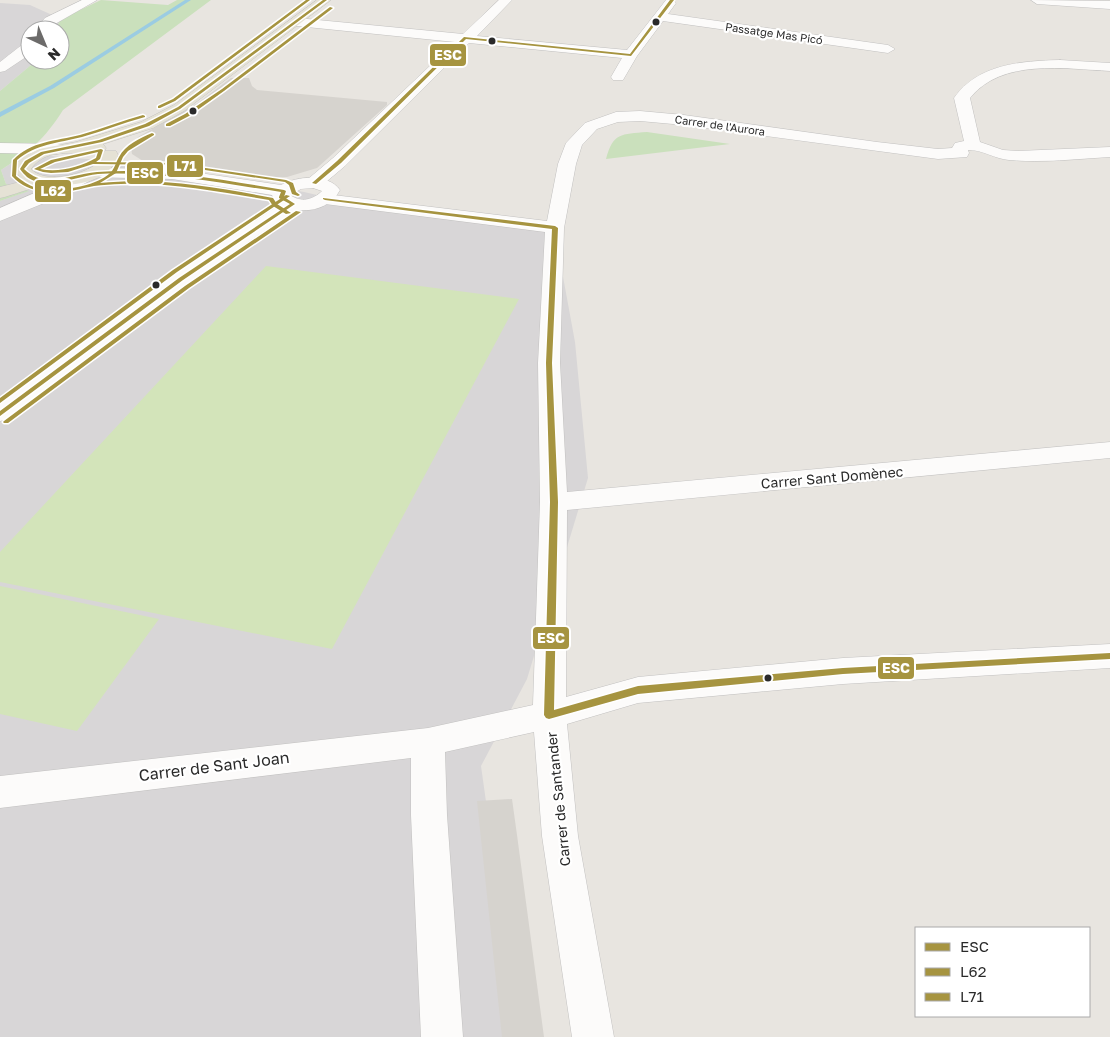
<svg xmlns="http://www.w3.org/2000/svg" width="1110" height="1037" viewBox="0 0 1110 1037" font-family="'Golos Text',sans-serif">
	<style>
		.industrial { fill: #d8d6d7 }
		.green { fill: #cae0bc }
		.pitch { fill: #d3e4ba }
		.plaza { fill: #d6d3ce }
		.lines { fill: none; stroke-linecap: round; stroke-linejoin: round }
		.stream { fill: #9bcce2; fill-rule: evenodd }
		.minor-casing { stroke: #c2c1c0; stroke-width: 1 }
		.tertiary-casing { stroke: #c2c1c0; stroke-width: 1 }
		.primary-casing { stroke: #c4c3c1; stroke-width: 1 }
		.minor { fill: #fcfbfa; fill-rule: evenodd }
		.tertiary { fill: #fcfbfa; fill-rule: evenodd }
		.primary { fill: #e5e2d5; fill-rule: evenodd }
		.bus-1-casing { stroke: #fff; stroke-width: 3 }
		.bus-2-casing { stroke: #fff; stroke-width: 3 }
		.bus-3-casing { stroke: #fff; stroke-width: 3 }
		.bus-1 { fill: #a69440; fill-rule: evenodd }
		.bus-2 { fill: #a69440; fill-rule: evenodd }
		.bus-3 { fill: #a69440; fill-rule: evenodd }
		.bus-dot { fill: #2a2a2a; stroke: #fff; stroke-width: 2 }
		.labels { text-anchor: middle; dominant-baseline: central; stroke-width: 4.5; stroke-linejoin: round; paint-order: stroke }
		.far-street-label { font-size: 11px; fill: #2a2a2a; stroke: #fff }
		.street-label { font-size: 14px; fill: #2a2a2a; stroke: #fff }
		.near-street-label { font-size: 16px; fill: #2a2a2a; stroke: #fff }
		.line-badge { stroke: #fff; stroke-width: 2 }
		.badge-label { font-size: 14px; text-anchor: middle; font-weight: bold; fill: #fff }
	</style>
	<rect width="100%" height="100%" fill="#e8e5e0"/>
	<path class="industrial" d="M 0,3 L 30,5 L 61,19 L 55,30 L 30,30 L 30,60 L 37,60 L 0,91 Z
		M 25,154 L 124,162 L 304,192 L 351,203 L 553,222 L 575,342 L 588,478 L 527,679 L 481,766 L 519,1037 L 0,1037 L 0,201 L 28,191 L 6,184 L 1,170 Z"/>
	<path class="green" d="M 101,0 L 168,5 L 177,0 L 211,0 L 63,110 C 44,140 30,151 1,170 L 6,184 L 29,191 L 0,201 L 0,91 L 37,60 L 60,60 L 60,30 L 55,30 L 61,19 Z
		M 647,132 L 730,144 L 606,159 C 613,133 621,134 647,132 Z"/>
	<path class="pitch" d="M 266,266 L 519,299 L 332,649 L 0,582 L 0,552 Z
		M 0,586 L 159,619 L 77,731 L 0,714 Z"/>
	<path class="plaza" d="M 231,78 L 249,78 L 252,86 L 257,90 L 387,102 L 387,105 L 317,168 L 287,177 L 264,178 L 152,163 L 143,161 L 132,154 L 131,147 L 138,137 L 198,103 Z
		M 512,799 L 517,835 L 544,1037 L 502,1037 L 477,801 Z"/>
	<g class="lines">
		<path class="stream" d="M 185,0 L 191,0 L 54,88 L 0,117 L 0,112 L 50,86 Z"/>
		<defs>
			<path id="minor" d="M 82,0 L 97,0 L 55,24 L 49,30 L 35,30 L 45,18 Z
				M 499,0 L 512,0 L 477,36 L 627,50 L 666,0 L 673,0 L 676,3 L 668,14 L 888,45 L 895,49 L 888,53 L 663,21 L 637,56 L 623,80 L 613,80 L 611,77 L 622,58 L 469,43 L 345,166 L 320,187 L 314,188 L 308,187 L 305,183 L 308,179 L 333,158 L 455,42 L 297,26 L 291,22 L 292,19 L 297,18 L 463,34 Z
				M 1031,0 L 1110,1 L 1110,9 L 1037,4 Z
				M 30,41 L 29,55 L 5,71 L 0,72 L 0,62 C 7,57 24,42 30,41 Z
				M 1060,60 L 1110,63 L 1110,71 C 1065,69 1002,58 970,98 L 980,142 L 1003,150 L 1018,151 L 1110,147 L 1110,157 C 1076,159 1043,163 1009,160 C 995,159 981,149 968,150 L 969,153 L 967,157 L 938,159 L 684,125 L 640,121 L 618,122 L 597,129 L 582,145 L 576,164 L 564,228 L 560,363 L 567,492 L 1110,442 L 1110,458 L 567,510 L 566,697 L 638,677 L 843,658 L 1110,644 L 1110,668 L 843,684 L 638,703 L 567,724 L 578,836 L 614,1037 L 572,1037 L 542,836 L 534,732 L 445,752 L 447,815 L 463,1037 L 421,1037 L 411,815 L 411,758 L 0,808 L 0,776 L 428,728 L 533,705 L 540,502 L 538,363 L 545,232 L 325,204 L 319,203 L 316,199 L 319,195 L 325,194 L 547,221 L 558,164 L 566,143 L 585,123 L 616,112 L 640,111 L 684,115 L 877,142 L 938,149 L 952,148 L 955,143 L 964,141 L 954,98 C 978,64 1021,61 1060,60 Z
				M 0,143 L 57,144 L 63,145 L 65,149 L 63,153 L 57,154 L 0,153 Z
				M 85,171 L 91,172 L 94,176 L 91,180 L 59,197 L 0,221 L 0,208 Z"/>
			<path id="tertiary" d="M 94,168 L 172,169 L 281,185 C 297,176 328,173 340,190 C 331,206 315,212 296,210 C 197,274 103,347 9,419 L 0,421 L 0,402 L 174,275 L 279,205 L 275,201 L 272,195 L 172,179 L 88,177 L 85,173 L 88,169 ZM 313,188 L 322,191 C 313,200 301,203 290,195 L 301,189 Z"/>
			<path id="primary" d="M 317,0 L 331,0 L 184,111 L 153,128 L 103,144 L 106,148 L 104,152 C 81,157 48,144 31,169 C 44,183 77,176 92,167 C 99,163 100,157 104,151 L 116,151 L 118,155 C 109,185 71,185 45,186 C 31,187 14,195 0,198 L 0,187 L 24,181 L 13,169 L 21,158 L 39,149 L 76,142 L 141,122 L 174,105 Z"/>
		</defs>
		<use href="#minor" class="minor-casing"/>
		<use href="#tertiary" class="tertiary-casing"/>
		<use href="#primary" class="primary-casing"/>
		<use href="#minor" class="minor"/>
		<use href="#tertiary" class="tertiary"/>
		<use href="#primary" class="primary"/>
		<defs>
			<path id="bus-1" d="M 323,0 L 327,0 L 180,109 L 149,126 L 102,142 L 44,154 L 29,163 L 24,169 C 45,190 71,174 97,172 C 159,167 223,180 284,190 L 286,191 L 284,197 L 295,204 L 183,280 L 0,416 L 0,411 L 179,278 L 290,204 L 279,198 L 279,197 L 281,192 C 221,183 160,171 98,174 C 77,176 46,191 27,177 C 25,175 22,172 20,169 L 25,161 L 41,152 L 99,140 L 145,124 L 178,107 Z
				M 670,0 L 674,0 L 631,56 L 466,39 L 341,163 L 316,184 L 312,183 L 337,161 L 464,37 L 630,54 Z
				M 323,198 L 555,226 L 558,228 L 552,363 L 558,502 L 554,710 L 638,686 L 843,668 L 1110,653 L 1110,659 L 843,674 L 638,694 L 549,719 L 546,718 L 544,715 L 550,502 L 546,363 L 552,229 L 325,200 L 323,199 Z"/>
			<path id="bus-2" d="M 306,0 L 310,0 L 175,101 L 160,108 L 158,108 L 158,106 L 173,99 Z
				M 330,7 L 333,8 L 224,91 L 189,116 L 170,126 L 166,126 L 166,124 L 185,114 L 222,89 Z
				M 143,115 L 145,116 L 145,117 C 123,123 103,131 82,137 C 58,143 36,144 17,160 L 16,176 C 22,181 28,185 36,188 C 55,193 99,187 112,171 C 115,167 116,162 119,157 C 125,145 140,138 152,133 L 154,134 L 154,135 L 128,151 L 123,157 L 116,173 L 100,183 C 158,177 216,187 273,198 L 277,204 L 291,213 L 286,214 L 273,206 L 269,200 C 220,192 171,182 121,184 C 112,184 103,185 94,186 C 78,189 62,195 45,192 C 32,190 21,186 12,176 L 13,160 C 31,141 56,141 80,135 C 101,129 122,121 143,115 Z
				M 296,211 L 301,212 L 189,288 L 8,423 L 4,423 L 3,422 L 4,421 L 185,286 Z"/>
			<path id="bus-3" d="M 101,149 L 103,150 L 100,159 L 96,162 L 172,163 L 286,180 L 293,183 L 296,192 L 300,195 L 298,196 L 292,194 L 289,185 L 285,182 L 172,165 L 93,164 L 68,172 L 51,173 L 43,172 L 34,169 L 51,160 ZM 98,152 L 96,158 C 80,167 59,173 40,169 L 55,162 Z
				M 286,195 L 290,196 L 177,272 L 0,403 L 0,398 L 173,270 Z"/>
		</defs>
		<use href="#bus-1" class="bus-1-casing"/>
		<use href="#bus-2" class="bus-2-casing"/>
		<use href="#bus-3" class="bus-3-casing"/>
		<use href="#bus-1" class="bus-1"/>
		<use href="#bus-2" class="bus-2"/>
		<use href="#bus-3" class="bus-3"/>
	</g>
	<g class="bus-dot">
		<circle cx="656" cy="22" r="4.5"/>
		<circle cx="492" cy="41" r="4.5"/>
		<circle cx="193" cy="111" r="4.5"/>
		<circle cx="156" cy="285" r="4.5"/>
		<circle cx="768" cy="678" r="4.5"/>
	</g>
	<g class="labels">
		<g class="far-street-label">
			<text transform="translate(774 33) rotate(8)">Passatge Mas Picó</text>
			<text transform="translate(720 125) rotate(8)">Carrer de l'Aurora</text>
		</g>
		<g class="street-label">
			<text transform="translate(832 477) rotate(-5)">Carrer Sant Domènec</text>
			<text transform="translate(558 799) rotate(-96)">Carrer de Santander</text>
		</g>
		<g class="near-street-label">
			<text transform="translate(214 766) rotate(-7)">Carrer de Sant Joan</text>
		</g>
	</g>
	<g class="line-badge">
		<rect x="429" y="43" width="38" height="24" rx="5" fill="#a69440"/>
		<rect x="166" y="154" width="38" height="24" rx="5" fill="#a69440"/>
		<rect x="126" y="161" width="38" height="24" rx="5" fill="#a69440"/>
		<rect x="34" y="179" width="38" height="24" rx="5" fill="#a69440"/>
		<rect x="532" y="626" width="38" height="24" rx="5" fill="#a69440"/>
		<rect x="877" y="656" width="38" height="24" rx="5" fill="#a69440"/>
	</g>
	<g class="badge-label">
		<text x="448" y="60">ESC</text>
		<text x="185" y="171">L71</text>
		<text x="145" y="178">ESC</text>
		<text x="53" y="196">L62</text>
		<text x="551" y="643">ESC</text>
		<text x="896" y="673">ESC</text>
	</g>
	<rect x="915" y="927" width="175" height="90" fill="#ffffff" stroke="#aaaaaa"/>
	<rect x="925" y="943" width="25" height="8" fill="#a69440" stroke="#aaaaaa"/>
	<text x="960" y="952" font-size="15" fill="#2a2a2a">ESC</text>
	<rect x="925" y="968" width="25" height="8" fill="#a69440" stroke="#aaaaaa"/>
	<text x="960" y="977" font-size="15" fill="#2a2a2a">L62</text>
	<rect x="925" y="993" width="25" height="8" fill="#a69440" stroke="#aaaaaa"/>
	<text x="960" y="1002" font-size="15" fill="#2a2a2a">L71</text>
	<g transform="translate(45 45) rotate(136)"><circle r="24" fill="#ffffff" stroke="#aaaaaa"/>
	<path d="M0-4L9 19L0 12L-9 19Z" fill="#6c6b6a"/>
	<text y="-8" font-size="14" font-weight="bold" text-anchor="middle" fill="#2a2a2a">N</text>
	</g>
</svg>
